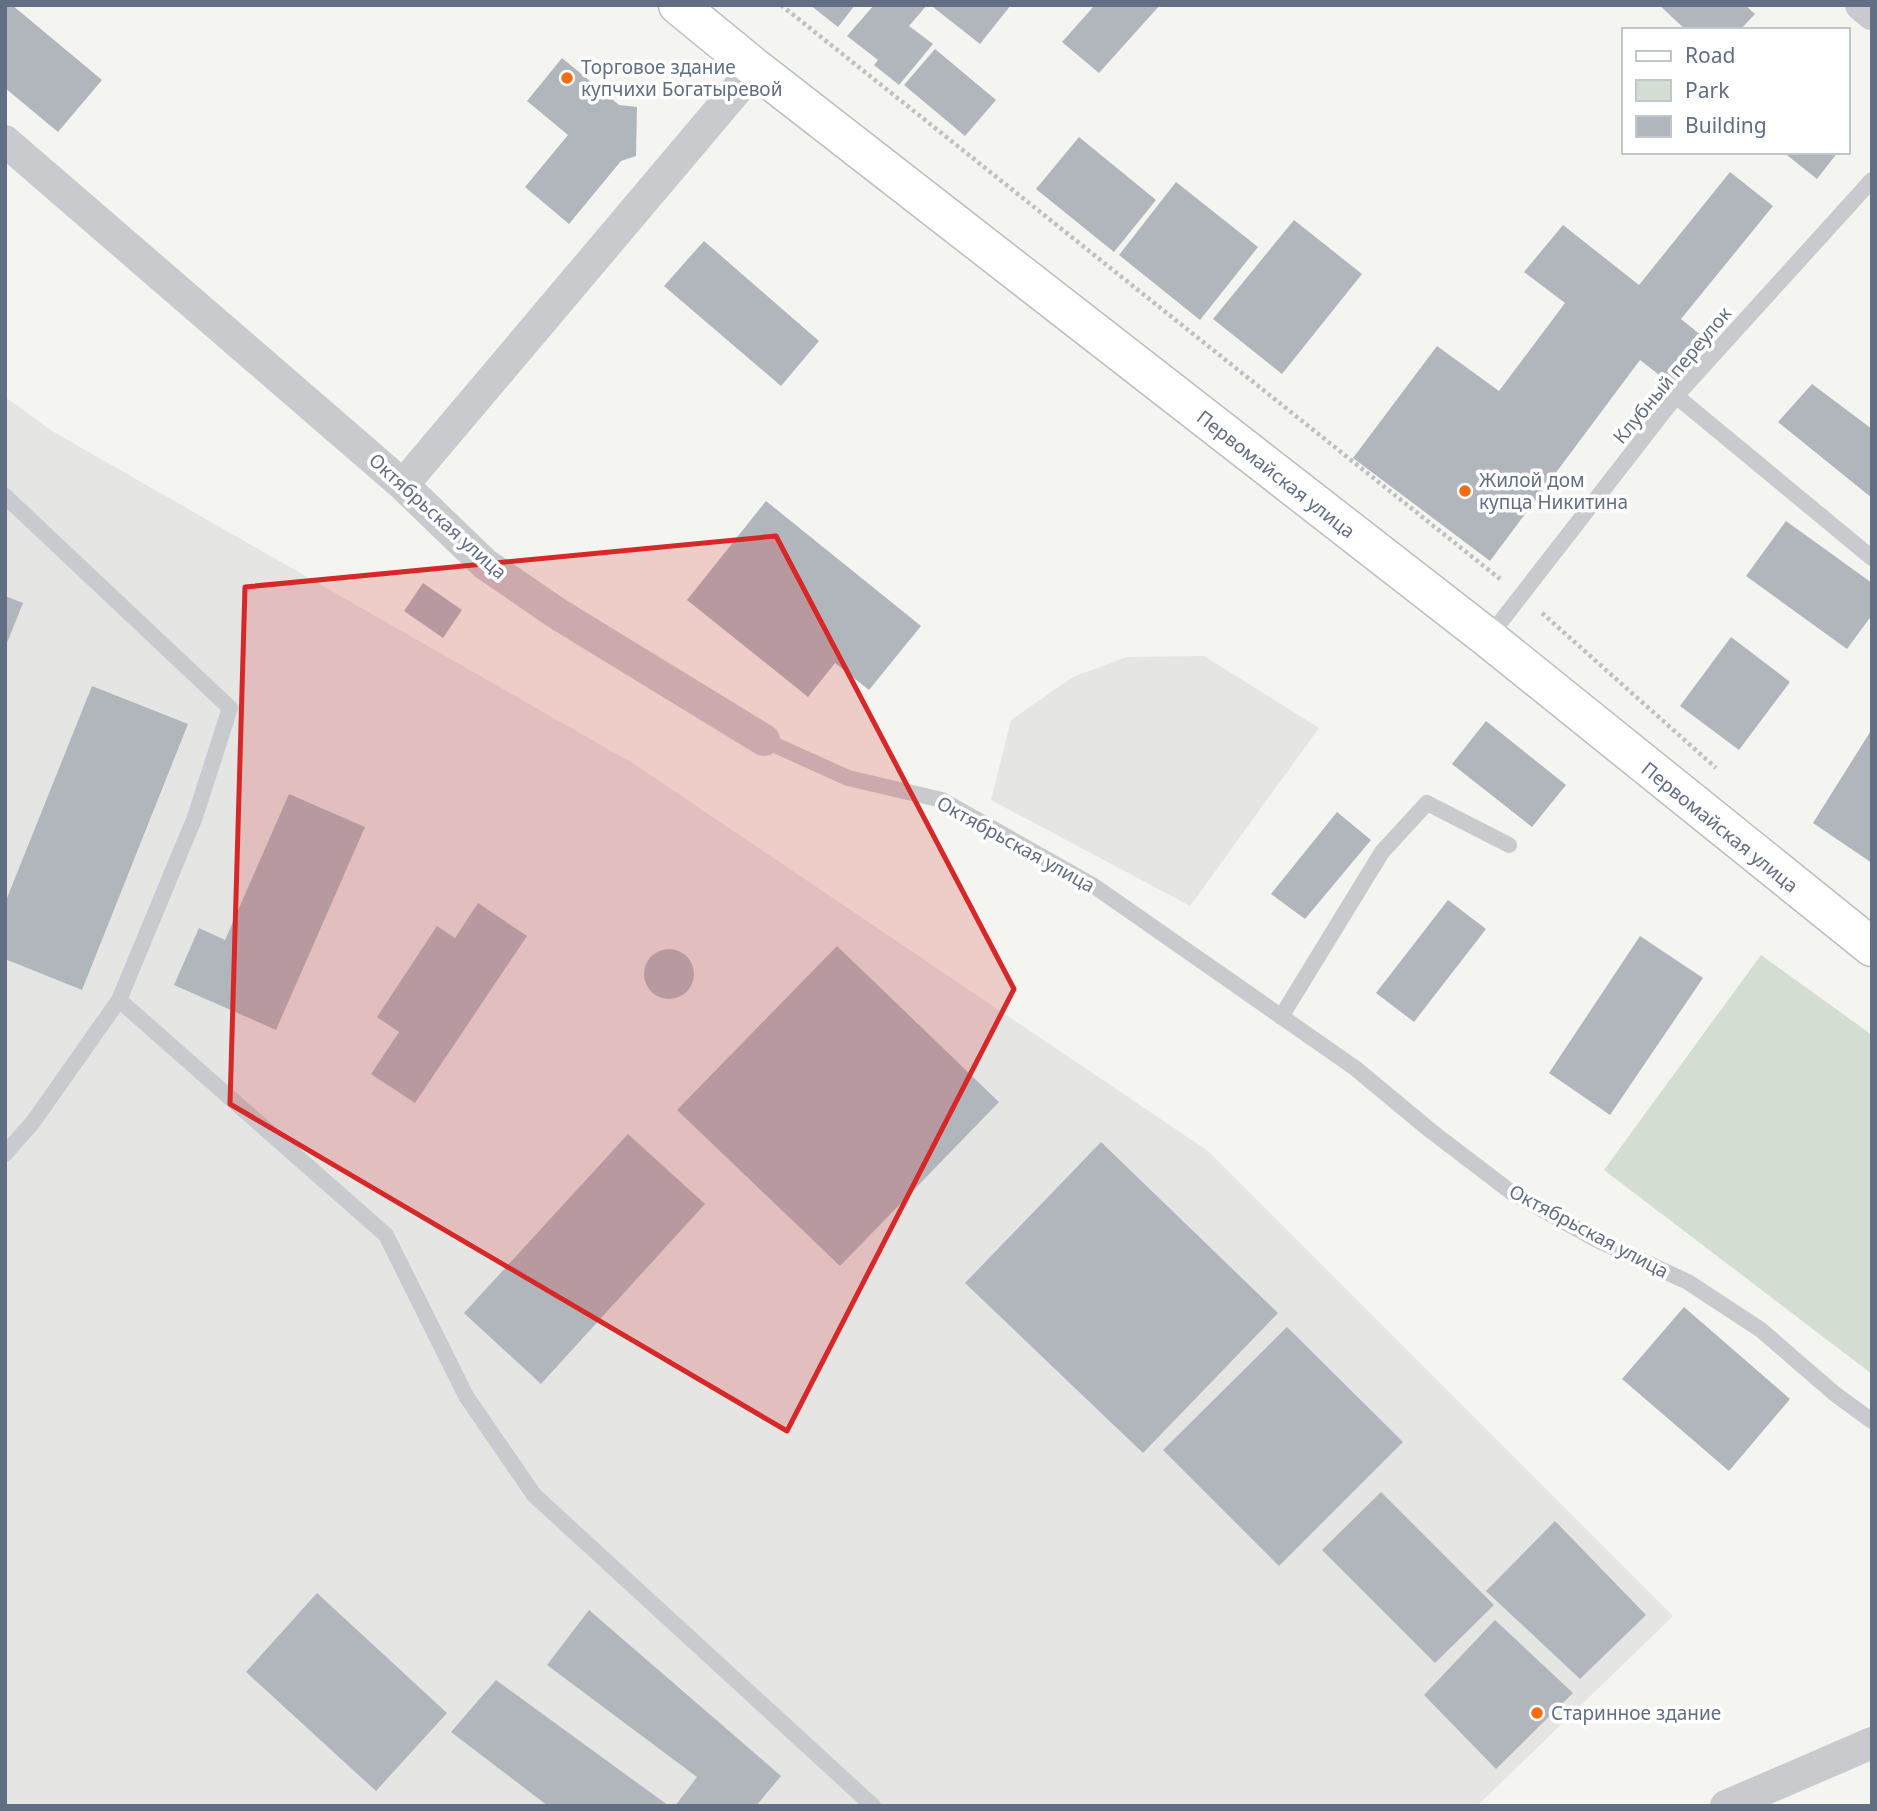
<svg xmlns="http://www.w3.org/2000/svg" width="1877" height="1811" viewBox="0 0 1877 1811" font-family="'Noto Sans',sans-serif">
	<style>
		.built { fill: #e5e5e4 }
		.green { fill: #d3ddd1 }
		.building { fill: #b1b6bd }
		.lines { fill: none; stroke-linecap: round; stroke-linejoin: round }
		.secondary-casing { stroke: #babdc2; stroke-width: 41 }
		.path { stroke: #bfc0c2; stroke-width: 4.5; stroke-dasharray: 3.5 3.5; stroke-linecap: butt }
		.lane { stroke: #c8cace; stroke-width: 16 }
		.street { stroke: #c8cace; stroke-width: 32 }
		.secondary { stroke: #fff; stroke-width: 38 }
		.marked { fill: #d62828; fill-opacity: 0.2; stroke: #d62828; stroke-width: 5; stroke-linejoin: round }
		.poi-dot { fill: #f56d10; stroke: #fff; stroke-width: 2.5 }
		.labels { text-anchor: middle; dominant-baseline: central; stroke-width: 7; stroke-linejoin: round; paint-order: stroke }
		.poi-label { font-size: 19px; fill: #616e84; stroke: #fff; text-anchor: start }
		.street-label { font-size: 19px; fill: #616e84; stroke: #fff }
	</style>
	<rect width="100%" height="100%" fill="#f4f5f0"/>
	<path class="built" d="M 5,397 L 52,431 L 634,764 L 1208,1151 L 1673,1616 L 1477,1806 L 5,1806 Z
		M 1204,656 L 1319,728 L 1190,906 L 991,800 L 1011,720 L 1073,677 L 1127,657 Z"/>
	<path class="green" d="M 1761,955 L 1872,1035 L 1872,1374 L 1604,1170 Z"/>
	<path class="building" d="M 5,5 L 12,5 L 102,80 L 58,132 L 5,88 Z
		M 810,5 L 855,5 L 838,27 Z
		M 874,5 L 927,5 L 909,26 L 933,44 L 899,85 L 874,65 L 878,60 L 847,36 Z
		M 935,5 L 1011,5 L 980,44 L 933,7 Z
		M 1095,5 L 1160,5 L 1099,73 L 1062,42 Z
		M 1659,5 L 1745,5 L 1755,14 L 1740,30 L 1686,30 Z
		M 935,49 L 996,100 L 965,136 L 904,85 Z
		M 562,58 L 619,105 L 637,107 L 636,156 L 621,161 L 569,224 L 525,187 L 568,135 L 527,101 Z
		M 1079,137 L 1156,200 L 1114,252 L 1036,189 Z
		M 1783,152 L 1838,152 L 1817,179 Z
		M 1730,172 L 1773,206 L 1681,319 L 1707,340 L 1672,385 L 1640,360 L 1490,561 L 1353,458 L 1437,346 L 1499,391 L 1565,303 L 1524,272 L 1563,225 L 1639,285 Z
		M 1176,182 L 1258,247 L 1200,320 L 1119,255 Z
		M 1294,220 L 1362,274 L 1282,374 L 1213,319 Z
		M 704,241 L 819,341 L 781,386 L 664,286 Z
		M 1812,384 L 1872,429 L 1872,498 L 1778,422 Z
		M 766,501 L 921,626 L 869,690 L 835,663 L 808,697 L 687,600 Z
		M 1786,521 L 1872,583 L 1872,615 L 1847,649 L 1746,576 Z
		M 423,583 L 462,610 L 443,638 L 404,611 Z
		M 5,596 L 23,603 L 5,648 Z
		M 1731,637 L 1790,682 L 1739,750 L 1680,706 Z
		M 92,686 L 188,724 L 82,990 L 5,959 L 5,903 Z
		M 1486,721 L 1566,785 L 1532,827 L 1452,764 Z
		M 1872,729 L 1872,863 L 1813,823 Z
		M 289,794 L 365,827 L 276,1030 L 174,985 L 199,928 L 225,940 Z
		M 1337,812 L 1371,840 L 1305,919 L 1271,894 Z
		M 1448,900 L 1486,929 L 1414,1022 L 1376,993 Z
		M 478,903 L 527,936 L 415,1103 L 371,1074 L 399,1032 L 377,1017 L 437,926 L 455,938 Z
		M 1640,936 L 1703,978 L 1610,1115 L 1549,1073 Z
		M 837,946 L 999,1102 L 840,1266 L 677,1110 Z
		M644 974a25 25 0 1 1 50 0a25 25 0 1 1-50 0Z
		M 628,1134 L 705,1204 L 541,1384 L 464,1313 Z
		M 1101,1142 L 1278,1313 L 1143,1453 L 965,1283 Z
		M 1684,1307 L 1790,1399 L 1729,1471 L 1622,1379 Z
		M 1287,1327 L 1403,1442 L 1279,1566 L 1163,1450 Z
		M 1381,1492 L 1494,1605 L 1435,1663 L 1322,1550 Z
		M 1555,1521 L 1646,1615 L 1580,1679 L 1486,1591 Z
		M 317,1593 L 447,1713 L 376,1791 L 246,1672 Z
		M 589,1610 L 781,1776 L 756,1806 L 675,1806 L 697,1777 L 547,1665 Z
		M 1495,1620 L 1573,1693 L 1496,1769 L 1424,1695 Z
		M 496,1680 L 669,1806 L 548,1806 L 451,1732 Z"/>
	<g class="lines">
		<defs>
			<path id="secondary" d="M 678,5 L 755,68 L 1488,638 L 1872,947"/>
		</defs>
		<use href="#secondary" class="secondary-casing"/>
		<path class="path" d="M 781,5 L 1500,579
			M 1542,613 L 1716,768"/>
		<path class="lane" d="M 1676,396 L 1872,558
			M 5,496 L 230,708 L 195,817 L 119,1000 L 386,1235 L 466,1396 L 534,1495 L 873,1806
			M 1488,638 L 1676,396 L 1872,180
			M 764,740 L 848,778 L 942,800 L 1094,886 L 1355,1068 L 1431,1131 L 1511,1192 L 1597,1240 L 1688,1282 L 1761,1330 L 1835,1394 L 1872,1421
			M 1281,1017 L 1382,852 L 1427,803 L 1509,845
			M 5,1154 L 33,1122 L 119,1000"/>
		<path class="street" d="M 1861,5 L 1872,14
			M 5,141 L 403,485 L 485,564 L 558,614 L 764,740
			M 403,485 L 755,68
			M 1726,1806 L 1872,1743"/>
		<use href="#secondary" class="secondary"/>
	</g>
	<path class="marked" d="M 776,536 L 1014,989 L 787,1431 L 230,1104 L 245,587 Z"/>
	<g class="poi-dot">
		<circle cx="567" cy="78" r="7"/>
		<circle cx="1465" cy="491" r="7"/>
		<circle cx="1537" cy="1713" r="7"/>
	</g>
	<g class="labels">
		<g class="poi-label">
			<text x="581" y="67">Торговое здание<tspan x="581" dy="22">купчихи Богатыревой</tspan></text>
			<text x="1479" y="480">Жилой дом<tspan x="1479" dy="22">купца Никитина</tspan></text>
			<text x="1551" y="1713">Старинное здание</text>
		</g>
		<g class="street-label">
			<text transform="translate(1672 375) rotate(-50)">Клубный переулок</text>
			<text transform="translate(1276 474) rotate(38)">Первомайская улица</text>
			<text transform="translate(438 516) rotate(42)">Октябрьская улица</text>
			<text transform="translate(1720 827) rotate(39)">Первомайская улица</text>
			<text transform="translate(1016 844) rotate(29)">Октябрьская улица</text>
			<text transform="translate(1589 1231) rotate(28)">Октябрьская улица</text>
		</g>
	</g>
	<rect width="1877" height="1811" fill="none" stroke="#616e84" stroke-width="14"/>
	<rect x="1622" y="28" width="228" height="126" fill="#ffffff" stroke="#c0c5ce" stroke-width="2"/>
	<rect x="1636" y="51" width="35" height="10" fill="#ffffff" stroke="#c0c5ce" stroke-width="2"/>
	<text x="1685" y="63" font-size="21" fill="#616e84">Road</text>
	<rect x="1636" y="80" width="35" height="21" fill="#d3ddd1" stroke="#c0c5ce" stroke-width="2"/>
	<text x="1685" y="98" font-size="21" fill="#616e84">Park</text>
	<rect x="1636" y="116" width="35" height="21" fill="#b1b6bd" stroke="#c0c5ce" stroke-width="2"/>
	<text x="1685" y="133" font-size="21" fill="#616e84">Building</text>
</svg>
